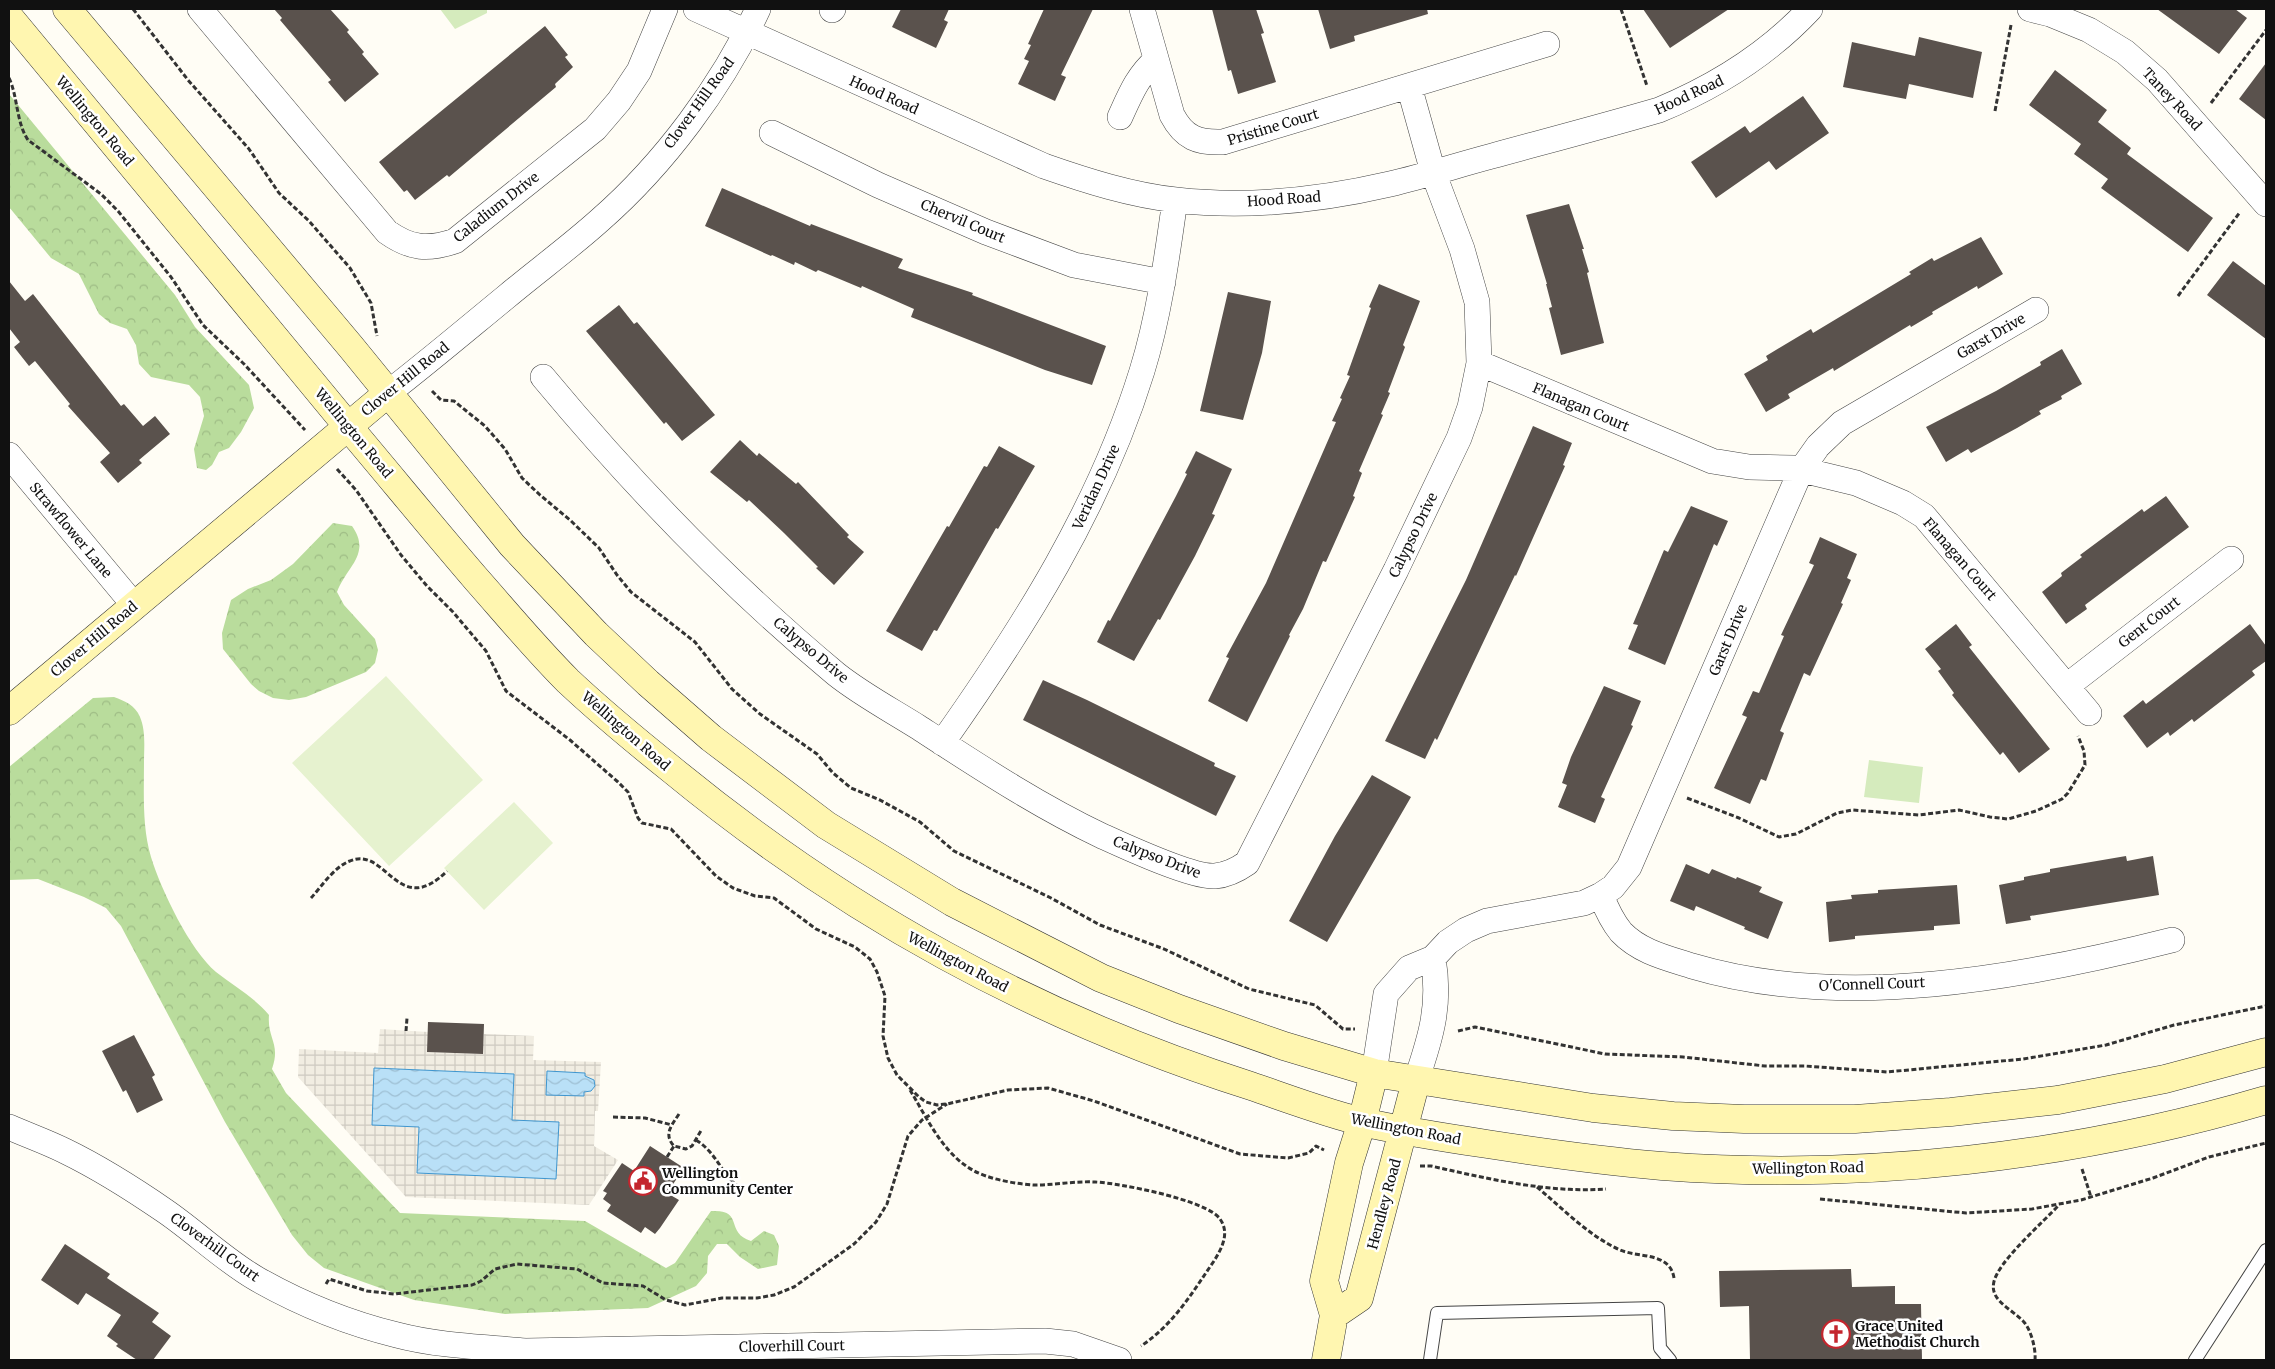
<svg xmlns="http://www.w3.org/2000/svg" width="2275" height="1369" viewBox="0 0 2275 1369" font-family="Merriweather,serif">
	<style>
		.forest { fill: url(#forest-crowns) }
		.park { fill: #d5ebbd }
		.pitch { fill: #e6f2cf }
		.plaza { fill: url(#plaza-grid); fill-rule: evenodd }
		.water { fill: url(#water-waves); stroke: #3f96cf }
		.building { fill: #5a524d }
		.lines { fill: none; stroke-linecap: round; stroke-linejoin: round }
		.lane-casing { stroke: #444; stroke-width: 14 }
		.street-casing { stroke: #444; stroke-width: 26 }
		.secondary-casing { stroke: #333; stroke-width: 29 }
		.path { stroke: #333; stroke-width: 3; stroke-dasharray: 5 2.5; stroke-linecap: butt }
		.lane { stroke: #fff; stroke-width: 12 }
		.street { stroke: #fff; stroke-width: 25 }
		.secondary { stroke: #fff6b0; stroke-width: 28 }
		.labels { text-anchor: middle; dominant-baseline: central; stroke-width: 5; stroke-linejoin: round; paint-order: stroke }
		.street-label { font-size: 14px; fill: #111; stroke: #fff }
		.poi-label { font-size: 14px; font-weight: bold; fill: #111; stroke: #fff; text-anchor: start }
	</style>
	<defs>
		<pattern id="forest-crowns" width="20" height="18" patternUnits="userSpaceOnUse" patternTransform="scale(1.25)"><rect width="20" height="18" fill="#b9dc9c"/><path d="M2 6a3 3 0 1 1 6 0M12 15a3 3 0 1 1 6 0" fill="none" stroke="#9ebc85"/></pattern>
		<pattern id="plaza-grid" width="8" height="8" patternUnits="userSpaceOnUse" patternTransform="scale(1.25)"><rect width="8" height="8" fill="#f1ede2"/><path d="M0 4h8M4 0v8" fill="none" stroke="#cecac1"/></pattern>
		<pattern id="water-waves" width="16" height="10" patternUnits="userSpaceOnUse" patternTransform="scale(1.25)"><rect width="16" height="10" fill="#b9e0f7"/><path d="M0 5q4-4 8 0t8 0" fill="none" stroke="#9ebfd3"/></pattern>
	</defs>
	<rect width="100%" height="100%" fill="#fffdf5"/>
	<path class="forest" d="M 9,94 L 175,295 L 195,327 L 249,385 L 254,408 L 241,432 L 229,448 L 219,452 L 212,465 L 206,470 L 197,468 L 194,449 L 204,416 L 200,397 L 189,385 L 151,377 L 139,364 L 136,345 L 127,329 L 110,323 L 99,314 L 79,274 L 51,258 L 9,207 Z
		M 333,523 L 352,526 C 372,554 346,567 337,592 L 344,605 L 375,639 L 378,650 L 375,663 L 366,672 L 306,697 L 289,700 L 273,698 L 259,691 L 251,684 L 223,649 L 222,633 L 231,600 L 248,589 L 271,580 L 293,564 Z
		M 114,697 C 125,701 135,705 140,717 C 146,731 144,748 144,762 C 144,793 142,827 151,857 C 161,890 190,950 216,972 C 234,986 254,997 269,1015 C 267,1039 281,1043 272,1069 L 286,1093 L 400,1213 L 585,1221 L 666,1268 L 675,1263 L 711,1211 C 745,1209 724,1232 751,1241 L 764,1231 L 774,1235 L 779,1246 L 777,1265 L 758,1269 L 740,1257 L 727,1244 L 717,1244 L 708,1256 L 707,1273 L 696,1286 L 648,1308 L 505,1314 L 414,1300 L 324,1268 L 308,1255 L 292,1235 L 225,1122 L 121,926 L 106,908 L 84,897 L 38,879 L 9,880 L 9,767 L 93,698 Z"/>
	<path class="park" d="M 440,9 L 487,9 L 487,13 L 455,29 Z
		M 1869,760 L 1923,767 L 1919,803 L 1864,797 Z"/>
	<path class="pitch" d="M 386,676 L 483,780 L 389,866 L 292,763 Z
		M 514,802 L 553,843 L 484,910 L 444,868 Z"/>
	<path class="plaza" d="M 380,1029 L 428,1032 L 428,1052 L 482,1054 L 484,1034 L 534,1036 L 533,1060 L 601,1062 L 598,1111 L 595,1111 L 594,1146 L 618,1160 L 589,1205 L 406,1197 L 298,1077 L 299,1049 L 378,1053 ZM 514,1074 L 511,1120 L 417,1173 L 419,1127 ZM 585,1076 L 594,1080 L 595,1086 L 589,1092 L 584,1092 L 584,1096 Z"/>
	<path class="water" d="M 374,1068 L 514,1074 L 512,1120 L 559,1122 L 556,1179 L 417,1173 L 419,1127 L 372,1125 Z
		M 547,1071 L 585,1073 L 585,1076 L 594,1080 L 595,1086 L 591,1091 L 584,1092 L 584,1096 L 546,1095 Z"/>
	<path class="building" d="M 274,9 L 330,9 L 349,30 L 347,32 L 364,52 L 362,54 L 379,74 L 345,102 L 328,82 L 331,80 L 280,20 L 282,18 Z
		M 901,9 L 949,9 L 944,20 L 948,22 L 936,48 L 892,27 Z
		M 1044,9 L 1093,9 L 1061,75 L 1066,77 L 1055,101 L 1018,84 L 1029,61 L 1024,59 L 1031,45 L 1028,44 Z
		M 1212,9 L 1256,9 L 1264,33 L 1261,34 L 1276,82 L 1238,94 L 1231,70 L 1228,71 Z
		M 1318,9 L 1427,9 L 1428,14 L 1354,36 L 1355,41 L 1330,49 Z
		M 1643,9 L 1729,9 L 1670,48 Z
		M 2157,9 L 2235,9 L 2247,18 L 2219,54 Z
		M 545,26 L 568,55 L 565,57 L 573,67 L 555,84 L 556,87 L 449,177 L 447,175 L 415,200 L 407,190 L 404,192 L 379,162 Z
		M 1919,37 L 1982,52 L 1973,98 L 1909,84 L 1906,99 L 1843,87 L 1852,42 L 1915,56 Z
		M 2266,63 L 2266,120 L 2239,99 Z
		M 2055,70 L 2107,110 L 2098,122 L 2131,148 L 2127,154 L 2213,218 L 2188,252 L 2101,188 L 2108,179 L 2074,154 L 2081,144 L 2029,105 Z
		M 1803,96 L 1829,133 L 1776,170 L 1769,161 L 1716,198 L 1691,162 L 1745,126 L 1750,133 Z
		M 722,188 L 810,226 L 811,224 L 903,259 L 898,268 L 973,293 L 972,295 L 1106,346 L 1092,385 L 1045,370 L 911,317 L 914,309 L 862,286 L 861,288 L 818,270 L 816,272 L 795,262 L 794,265 L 772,255 L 771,256 L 705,226 Z
		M 1569,204 L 1584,249 L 1582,249 L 1589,272 L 1587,273 L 1604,343 L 1561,355 L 1549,308 L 1552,307 L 1546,284 L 1547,284 L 1526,215 Z
		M 1981,237 L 2003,274 L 1978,289 L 1977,286 L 1932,312 L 1933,314 L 1911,327 L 1910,325 L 1834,371 L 1833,368 L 1788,394 L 1790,398 L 1766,412 L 1744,374 L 1768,360 L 1766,356 L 1811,329 L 1813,333 L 1911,274 L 1909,272 L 1932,258 L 1934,261 Z
		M 2233,261 L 2266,286 L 2266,339 L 2207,295 Z
		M 9,281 L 25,301 L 33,294 L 121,406 L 124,404 L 143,426 L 155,416 L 170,434 L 139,460 L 142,463 L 118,483 L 100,462 L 110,453 L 68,406 L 70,404 L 35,361 L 29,366 L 14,347 L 20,342 L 9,328 Z
		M 1379,284 L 1420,301 L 1403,345 L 1405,347 L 1388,392 L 1390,393 L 1381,414 L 1383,415 L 1359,471 L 1362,473 L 1353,496 L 1355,497 L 1326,562 L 1323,561 L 1303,609 L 1289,635 L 1290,636 L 1247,722 L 1208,701 L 1229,658 L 1226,657 L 1266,583 L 1336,422 L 1332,421 L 1342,399 L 1340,398 L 1350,376 L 1347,375 L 1371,308 L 1369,307 Z
		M 1228,292 L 1271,301 L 1262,353 L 1243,420 L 1200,411 Z
		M 619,305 L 634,324 L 637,322 L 715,415 L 682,441 L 666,422 L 664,424 L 586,331 Z
		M 2062,349 L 2082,384 L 2061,396 L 2062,399 L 2039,411 L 2041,414 L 2017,428 L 1971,453 L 1968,449 L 1946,462 L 1926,427 L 1996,391 L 2041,365 L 2040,362 Z
		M 1533,426 L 1572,443 L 1563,465 L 1565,466 L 1516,576 L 1515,575 L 1437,740 L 1435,738 L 1425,759 L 1385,741 L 1466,580 Z
		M 740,440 L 757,456 L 759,453 L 796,484 L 798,482 L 849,535 L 847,537 L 864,552 L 834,585 L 816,568 L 818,567 L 784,533 L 749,500 L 747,502 L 710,472 Z
		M 999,446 L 1035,466 L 998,529 L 996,528 L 937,631 L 934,630 L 922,651 L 886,631 L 947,526 L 949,527 L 984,466 L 987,467 Z
		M 1196,451 L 1232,469 L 1212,514 L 1215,515 L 1195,556 L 1160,620 L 1158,619 L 1134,661 L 1097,642 L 1108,620 L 1110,621 L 1176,496 L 1187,474 L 1185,473 Z
		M 2166,496 L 2189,527 L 2085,605 L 2087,609 L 2066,624 L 2042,592 L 2062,576 L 2061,573 L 2082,557 L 2080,555 L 2142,509 L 2144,512 Z
		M 1691,506 L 1728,521 L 1717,546 L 1714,544 L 1665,665 L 1628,649 L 1638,625 L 1633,624 L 1664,550 L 1668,552 Z
		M 1820,537 L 1857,554 L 1847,578 L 1851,580 L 1841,603 L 1843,604 L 1810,676 L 1804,673 L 1780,731 L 1784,733 L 1766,781 L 1761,779 L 1750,804 L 1714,788 L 1747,717 L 1742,715 L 1753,691 L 1759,693 L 1784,636 L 1781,635 L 1814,565 L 1809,563 Z
		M 1956,624 L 1972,645 L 1969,647 L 2050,749 L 2019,773 L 2003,752 L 2000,755 L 1952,695 L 1954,693 L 1938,671 L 1941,669 L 1925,649 Z
		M 2250,624 L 2266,646 L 2266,661 L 2252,671 L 2255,675 L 2194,722 L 2192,719 L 2170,736 L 2168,732 L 2147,748 L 2123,716 L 2143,700 L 2146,704 Z
		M 1043,680 L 1087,700 L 1215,763 L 1214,766 L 1236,776 L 1216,816 L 1023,720 Z
		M 1604,686 L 1641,701 L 1631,725 L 1633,726 L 1601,797 L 1605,799 L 1595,823 L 1558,807 L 1567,785 L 1562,783 L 1571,757 Z
		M 1372,775 L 1411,797 L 1327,942 L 1289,921 L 1335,836 Z
		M 2126,856 L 2127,861 L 2153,856 L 2159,895 L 2030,916 L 2031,920 L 2006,924 L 1999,885 L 2024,880 L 2024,877 L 2050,872 L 2050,869 Z
		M 1686,864 L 1709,874 L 1712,869 L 1736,879 L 1737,877 L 1762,887 L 1759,892 L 1783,902 L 1768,939 L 1744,929 L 1745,927 L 1696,906 L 1694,911 L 1670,901 Z
		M 1957,885 L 1960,924 L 1934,926 L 1934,930 L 1855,936 L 1855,939 L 1829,942 L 1826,902 L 1852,899 L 1851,895 L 1878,893 L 1878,890 Z
		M 428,1022 L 484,1024 L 483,1054 L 427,1052 Z
		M 134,1035 L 155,1075 L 152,1077 L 163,1100 L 137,1113 L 126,1090 L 123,1092 L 102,1051 Z
		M 650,1146 L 684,1168 L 667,1193 L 679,1200 L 660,1228 L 655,1234 L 645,1227 L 641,1233 L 607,1211 L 611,1205 L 603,1199 L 607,1193 L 603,1191 L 622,1163 L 634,1171 Z
		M 65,1244 L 110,1274 L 107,1278 L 159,1313 L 152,1322 L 171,1336 L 153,1360 L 137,1360 L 116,1346 L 118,1344 L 107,1336 L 121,1315 L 86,1293 L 78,1305 L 41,1280 Z
		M 1851,1269 L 1852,1287 L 1895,1286 L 1895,1304 L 1921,1304 L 1922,1360 L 1750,1360 L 1749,1306 L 1720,1307 L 1719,1271 Z"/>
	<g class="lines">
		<defs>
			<path id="lane" d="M 1430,1360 L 1437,1313 L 1658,1308 L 1660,1348 L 1670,1360
				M 2195,1360 L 2266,1250"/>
			<path id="street" d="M 200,9 L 387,232 C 411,249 428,250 455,241 L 595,129 L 619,101 L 639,71 L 665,9
				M 696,9 L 1044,166 C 1087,181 1131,195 1176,200 C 1246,208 1321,200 1390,184 C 1424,176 1458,165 1492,156 C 1547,141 1604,126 1659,110 C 1717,86 1767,55 1810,9
				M 1142,9 L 1172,115 C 1184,138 1198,143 1223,142 L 1547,44
				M 2030,9 L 2050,14 L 2089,30 L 2125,52 L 2157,80 L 2266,204
				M 832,10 L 833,9
				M 1120,117 C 1130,95 1138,75 1156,60
				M 772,133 L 878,185 L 986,232 L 1074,265 L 1163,282
				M 1479,363 L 1712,461 L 1749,467 L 1794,468 L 1856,483 L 1903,503 L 1924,516 L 2089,713
				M 543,377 C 632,484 729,585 836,674 C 861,694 891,710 918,727 C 978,766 1037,805 1102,836 C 1124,846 1193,878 1215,876 C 1227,875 1237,870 1247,863 L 1396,570 L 1459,438 L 1470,407 L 1479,363 L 1477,302 L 1462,249 L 1433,172 L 1409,86
				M 388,393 C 428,362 467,329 506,297 C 537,271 570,247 600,220 C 664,164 722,86 758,9
				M 9,455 L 134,605
				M 2067,686 L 2231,559
				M 942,743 C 1024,627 1100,507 1142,371 C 1159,316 1167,257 1175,200
				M 1601,895 C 1606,908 1612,921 1621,932 C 1640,952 1667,958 1692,966 C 1843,1011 2022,978 2172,940
				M 1374,1073 L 1386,994 L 1409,968 L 1433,958 L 1448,942 L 1466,930 L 1487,921 L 1584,903 L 1601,895 L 1613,887 L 1629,867 L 1801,470 L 1818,446 L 1842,423 L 2036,310
				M 1416,1081 C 1431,1037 1441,1005 1433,958
				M 9,1127 C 27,1135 47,1142 65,1151 C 100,1168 133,1189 165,1211 C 197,1233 224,1260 257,1279 C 301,1304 348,1323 397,1335 C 439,1346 483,1347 525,1351 L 1045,1341 L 1073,1344 L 1119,1360"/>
			<path id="secondary" d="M 67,9 L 351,347 L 512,545 L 596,634 L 648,683 L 711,738 L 826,825 L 952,902 L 1101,978 L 1179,1009 L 1284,1046 L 1374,1073 L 1593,1108 L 1673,1116 L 1744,1119 L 1855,1119 L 1951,1112 L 2058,1100 L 2165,1079 L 2266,1052
				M 9,17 C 121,152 234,288 346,424 C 390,476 433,529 477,580 C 507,614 536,649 568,681 C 601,712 636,741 671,769 C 846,913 1034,1017 1251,1086 C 1289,1099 1328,1114 1367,1123 C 1407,1132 1447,1138 1487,1144 C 1545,1153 1604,1161 1662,1166 C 1864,1181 2072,1157 2266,1100
				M 9,711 L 388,393
				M 1334,1315 L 1359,1298 L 1416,1081
				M 1326,1360 L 1334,1315 L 1324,1281 L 1349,1163 L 1362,1122 L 1374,1073"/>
		</defs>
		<use href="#lane" class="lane-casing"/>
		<use href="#street" class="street-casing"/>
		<use href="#secondary" class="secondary-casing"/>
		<path class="path" d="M 133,9 L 188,80 L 249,149 L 279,193 L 309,221 L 350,268 L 371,303 L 377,336
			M 1621,9 L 1647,86
			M 9,78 C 18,97 16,122 28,140 L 101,194 L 118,211 L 171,277 L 203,325 L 244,364 L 305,430
			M 2211,103 L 2266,30
			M 1995,111 L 2011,25
			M 2178,296 L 2240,212
			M 432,391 L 441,400 L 454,401 L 485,426 L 505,449 L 522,478 L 540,495 L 570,520 L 599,548 L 617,575 L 631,592 L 695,642 L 732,689 L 760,714 L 817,754 L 833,773 L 851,788 L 880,800 L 920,822 L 954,851 L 1051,898 L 1100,925 L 1164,949 L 1249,989 L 1315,1005 L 1343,1029 L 1355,1029
			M 337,469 L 356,490 L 401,555 L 427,586 L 453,612 L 486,651 L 506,691 L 570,740 L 618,782 L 628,792 L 638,818 L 642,823 L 671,829 L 716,876 L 733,888 L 755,896 L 774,898 L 816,929 L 855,947 L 870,959 L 877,972 L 885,996 L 883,1036 L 888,1058 L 897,1075 L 919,1097 L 926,1102 L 937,1105 L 947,1104 L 1008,1090 L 1048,1088 L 1094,1101 L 1240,1154 L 1288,1158 L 1309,1153 L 1316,1146 L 1324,1150
			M 1687,798 L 1739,818 L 1779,837 L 1796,834 L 1837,813 L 1852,810 L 1919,815 L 1959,810 L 1990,817 L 2008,819 L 2036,811 L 2062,799 L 2068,793 L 2085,765 L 2084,751 L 2078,736
			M 311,898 C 322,886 334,867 350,861 C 386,845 398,920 447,871
			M 406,1031 L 407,1018
			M 1458,1031 L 1475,1027 L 1605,1054 L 1683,1057 L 1765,1066 L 1805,1066 L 1887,1072 L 2023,1059 L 2106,1045 L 2174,1025 L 2266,1006
			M 910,1090 C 930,1123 947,1163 986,1176 C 1000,1181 1019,1184 1034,1185 C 1054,1185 1075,1181 1095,1182 C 1119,1183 1207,1200 1220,1219 C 1230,1233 1222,1248 1214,1261 C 1192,1293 1174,1324 1141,1346
			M 679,1114 C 672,1125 663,1134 674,1146 L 686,1149 L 692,1146 L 702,1129
			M 613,1117 L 645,1118 L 672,1125
			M 696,1140 C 718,1154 720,1173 739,1187
			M 667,1157 L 674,1146
			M 1420,1166 L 1431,1166 C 1489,1179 1547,1193 1606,1189
			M 2082,1169 L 2091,1197
			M 1537,1187 C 1563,1209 1589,1236 1620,1250 C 1639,1258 1670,1252 1674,1278
			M 1820,1199 L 1966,1213 L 2032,1209 L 2081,1200 L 2153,1178 L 2209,1157 L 2266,1143
			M 326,1284 L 329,1279 L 367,1291 L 394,1294 L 472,1285 L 481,1281 L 495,1269 L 517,1264 L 577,1269 L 603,1283 L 643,1286 L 666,1300 L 685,1305 L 722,1298 L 757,1298 L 774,1295 L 794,1287 L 854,1244 L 876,1222 L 887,1204 L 908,1136 L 922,1120 L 947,1104
			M 2035,1360 C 2036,1349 2031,1329 2023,1321 C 2008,1306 1984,1298 1997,1274 C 2008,1253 2042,1223 2059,1205"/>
		<use href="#lane" class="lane"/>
		<use href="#street" class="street"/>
		<use href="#secondary" class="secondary"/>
	</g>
	<defs>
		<symbol id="civic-ring" viewBox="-11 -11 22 22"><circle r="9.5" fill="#fff" stroke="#c4262e" stroke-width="1.5"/><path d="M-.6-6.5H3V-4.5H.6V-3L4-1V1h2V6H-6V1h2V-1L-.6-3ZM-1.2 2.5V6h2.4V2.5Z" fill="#c4262e"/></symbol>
		<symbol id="church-ring" viewBox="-11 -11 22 22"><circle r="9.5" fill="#fff" stroke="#c4262e" stroke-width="1.5"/><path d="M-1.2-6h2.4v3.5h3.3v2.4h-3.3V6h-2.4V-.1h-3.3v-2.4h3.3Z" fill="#c4262e"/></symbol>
	</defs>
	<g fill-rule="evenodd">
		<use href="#civic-ring" x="627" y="1165" width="32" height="32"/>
		<use href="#church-ring" x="1820" y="1318" width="32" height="32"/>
	</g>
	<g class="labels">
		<g class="street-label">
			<text transform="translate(884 95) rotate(24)">Hood Road</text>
			<text transform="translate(1689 95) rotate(-25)">Hood Road</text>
			<text transform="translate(2172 99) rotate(47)">Taney Road</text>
			<text transform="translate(699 103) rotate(-54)">Clover Hill Road</text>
			<text transform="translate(95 121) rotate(50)">Wellington Road</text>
			<text transform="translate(1273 127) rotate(-17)">Pristine Court</text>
			<text transform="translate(1284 199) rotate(-4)">Hood Road</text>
			<text transform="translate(496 207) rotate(-38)">Caladium Drive</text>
			<text transform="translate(963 221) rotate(23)">Chervil Court</text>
			<text transform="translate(1991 336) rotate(-30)">Garst Drive</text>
			<text transform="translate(405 379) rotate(-39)">Clover Hill Road</text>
			<text transform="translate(1581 407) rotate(23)">Flanagan Court</text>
			<text transform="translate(354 433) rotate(50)">Wellington Road</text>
			<text transform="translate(1096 487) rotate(-65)">Veridan Drive</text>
			<text transform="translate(71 530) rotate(50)">Strawflower Lane</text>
			<text transform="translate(1413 535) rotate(-64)">Calypso Drive</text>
			<text transform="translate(1960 559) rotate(49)">Flanagan Court</text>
			<text transform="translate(2149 622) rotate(-38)">Gent Court</text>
			<text transform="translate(94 639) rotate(-40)">Clover Hill Road</text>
			<text transform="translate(1728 640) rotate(-67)">Garst Drive</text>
			<text transform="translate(811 650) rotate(40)">Calypso Drive</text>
			<text transform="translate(626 731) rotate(41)">Wellington Road</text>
			<text transform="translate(1157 857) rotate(21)">Calypso Drive</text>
			<text transform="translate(958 962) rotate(28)">Wellington Road</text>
			<text transform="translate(1872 984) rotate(-2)">O'Connell Court</text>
			<text transform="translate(1406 1129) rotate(11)">Wellington Road</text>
			<text transform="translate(1808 1168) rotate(-1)">Wellington Road</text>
			<text transform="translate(1384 1204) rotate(-75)">Hendley Road</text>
			<text transform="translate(215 1247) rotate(36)">Cloverhill Court</text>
			<text transform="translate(792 1346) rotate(-1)">Cloverhill Court</text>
		</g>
		<g class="poi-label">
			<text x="662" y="1173">Wellington<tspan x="662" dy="16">Community Center</tspan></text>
			<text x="1855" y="1326">Grace United<tspan x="1855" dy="16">Methodist Church</tspan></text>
		</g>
	</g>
	<rect width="2275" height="1369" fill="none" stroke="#111111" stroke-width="20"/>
</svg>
